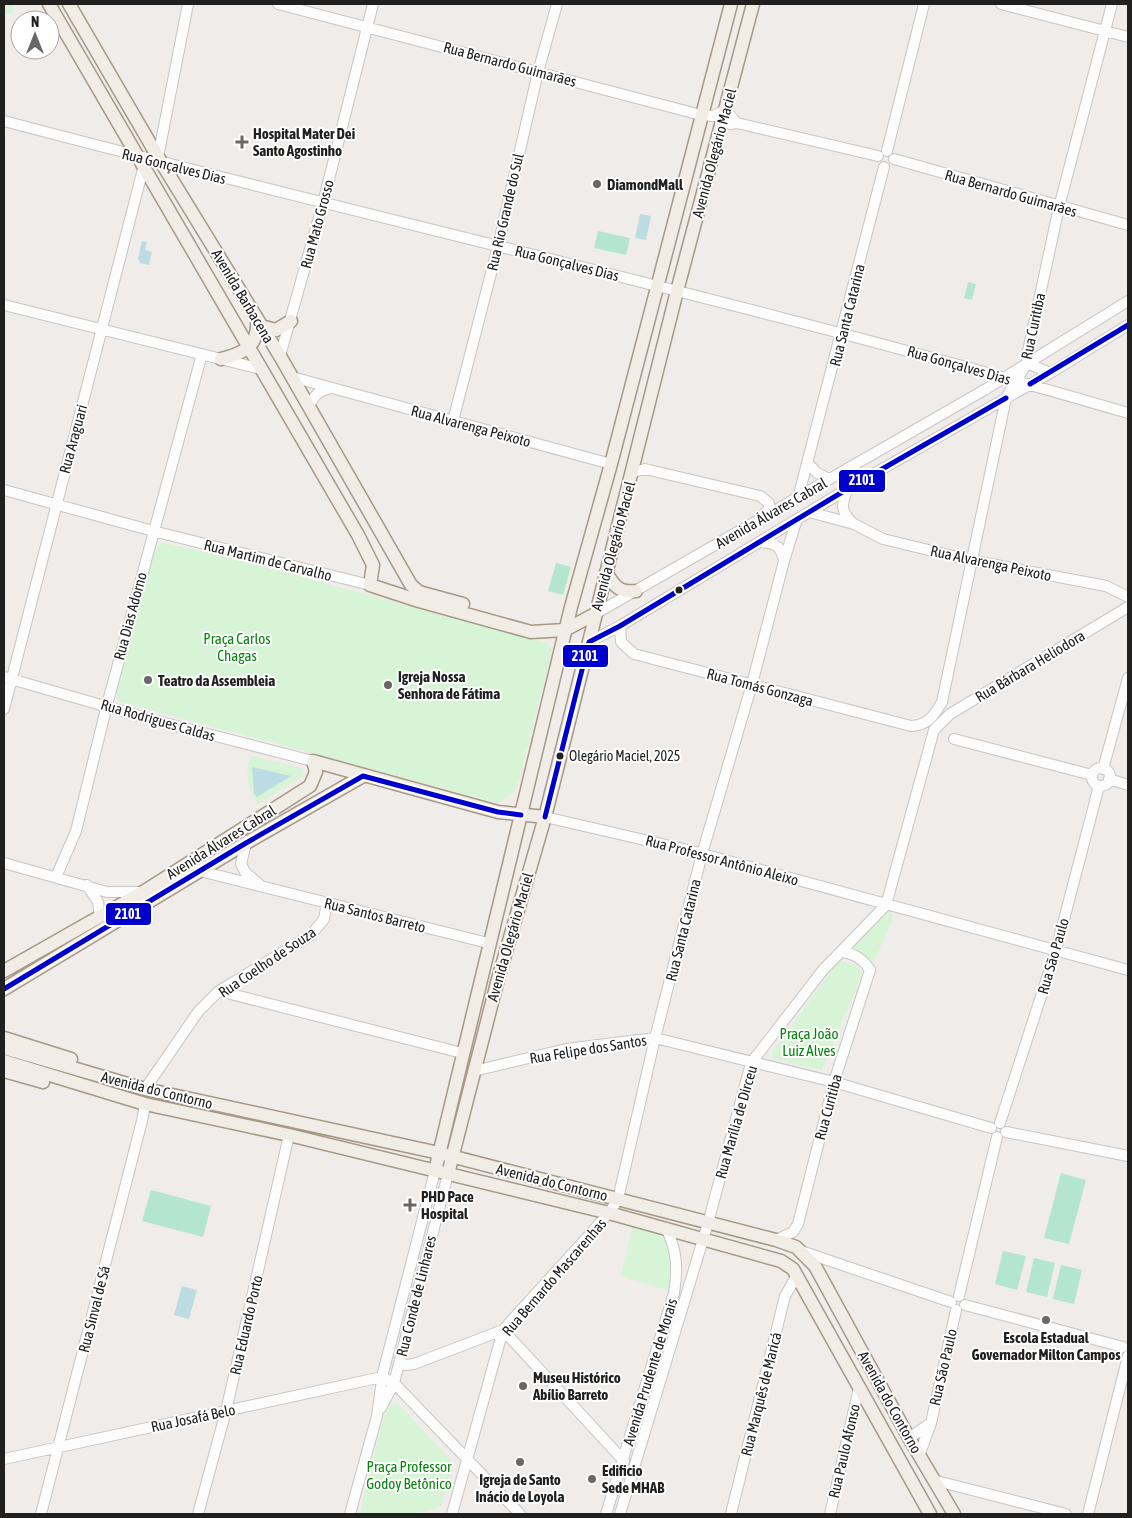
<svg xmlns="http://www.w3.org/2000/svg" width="1132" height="1518" viewBox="0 0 1132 1518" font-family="'Asap Condensed',sans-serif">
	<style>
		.park { fill: #d7f4d6 }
		.pitch { fill: #b4e6cf }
		.water { fill: #bcdce3 }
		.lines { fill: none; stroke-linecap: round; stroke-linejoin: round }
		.minor-casing { stroke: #c7c6c5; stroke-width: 12 }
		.major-casing { stroke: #a69985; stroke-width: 15 }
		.minor { stroke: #fdfcfc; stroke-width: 10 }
		.major { stroke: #f2ece6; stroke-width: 12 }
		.bus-1-casing { stroke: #fff; stroke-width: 9 }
		.bus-1 { stroke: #00c; stroke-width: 5 }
		.poi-dot { fill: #686766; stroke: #fff; stroke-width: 2 }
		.bus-dot { fill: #202020; stroke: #fff; stroke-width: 2 }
		.labels { text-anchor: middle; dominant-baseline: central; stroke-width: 4; stroke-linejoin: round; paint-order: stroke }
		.bus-label { font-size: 14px; fill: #202020; stroke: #fff; text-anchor: start }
		.street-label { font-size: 15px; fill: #202020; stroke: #fff }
		.poi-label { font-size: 15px; font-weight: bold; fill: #202020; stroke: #fff; text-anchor: start }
		.park-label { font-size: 15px; fill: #08850d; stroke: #fff }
		.line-badge { stroke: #fff; stroke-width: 2 }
		.badge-label { font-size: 14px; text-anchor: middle; font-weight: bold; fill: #fff }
	</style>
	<rect width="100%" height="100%" fill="#efece9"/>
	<path class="park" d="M 4,4 L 15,4 L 12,15 L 4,13 Z
		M 162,543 L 223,556 L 546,643 L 552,650 L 517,787 L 511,795 L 498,803 L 118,701 L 117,692 L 153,551 Z
		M 252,756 L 301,768 L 304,771 L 303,776 L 258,804 C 248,791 243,771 252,756 Z
		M 888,905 L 893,919 L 870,970 L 841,952 Z
		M 838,962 C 849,962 857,963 862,974 L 822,1070 L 773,1059 L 772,1053 Z
		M 633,1224 L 657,1230 L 669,1245 L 674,1292 L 621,1276 Z
		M 397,1403 L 449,1458 L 453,1468 L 441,1506 C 416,1518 386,1514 360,1514 L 383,1420 L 391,1404 Z"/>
	<path class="pitch" d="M 598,231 L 630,238 L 626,255 L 594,248 Z
		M 968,282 L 976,284 L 972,300 L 964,298 Z
		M 556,563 L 571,567 L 563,595 L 548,591 Z
		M 1061,1173 L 1086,1180 L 1069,1244 L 1044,1238 Z
		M 151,1190 L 211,1206 L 203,1237 L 142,1221 Z
		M 1003,1251 L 1026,1256 L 1017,1290 L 995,1284 Z
		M 1034,1258 L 1055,1263 L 1047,1297 L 1026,1292 Z
		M 1061,1265 L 1082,1270 L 1074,1304 L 1053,1299 Z"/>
	<path class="water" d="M 640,214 L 651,216 L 646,240 L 635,238 Z
		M 142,241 L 147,242 L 145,250 L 152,252 L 149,265 L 140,263 L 138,259 Z
		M 252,767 L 291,776 L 257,797 L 254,793 Z
		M 182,1286 L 197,1290 L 189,1319 L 174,1315 Z"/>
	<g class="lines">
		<defs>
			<path id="minor" d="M 278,4 L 701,115 L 713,116 L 725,110 L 737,123
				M 1001,4 L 1128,37
				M 4,121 C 378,220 757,304 1128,413
				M 730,124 L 737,123 L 878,156
				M 887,151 L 924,4
				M 158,157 L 188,4
				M 894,159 L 1128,225
				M 4,305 L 261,369
				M 280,356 L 323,203 L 373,4
				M 1027,363 L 1050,373
				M 292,377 L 611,464
				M 309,408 C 313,395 318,392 330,388
				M 453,421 L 498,246 L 538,72 L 557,4
				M 808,463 L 817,473 L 829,479
				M 633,472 L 645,469 L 760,496 L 769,503 L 769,509 L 761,517
				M 848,489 C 841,504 840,512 854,524
				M 4,490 L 153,531 L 370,585
				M 798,498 L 884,167
				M 809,512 L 854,524 L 883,539 L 970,560 L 1106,586 L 1128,597
				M 759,542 C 774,543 780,544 784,560
				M 595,614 L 986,389 L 1128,301
				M 620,626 L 621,642 L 634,654 L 911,726 C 928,725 933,717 942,702 L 1006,398 L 1027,363 L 1028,351 L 1059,207 L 1112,4
				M 589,642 L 620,626 L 849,488 L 1052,372 L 1128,325
				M 4,677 L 153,720 L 313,761
				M 4,709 L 143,169
				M 954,739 L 1092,775
				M1092 777a9 9 0 1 1 18 0a9 9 0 1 1-18 0Z
				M 1103,769 L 1128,678
				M 1109,779 L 1128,785
				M 545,817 L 688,850 L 1128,970
				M 246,843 L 241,864 L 245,872 L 259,884
				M 4,863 L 107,892 L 142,892
				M 196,870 L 488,943
				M 56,877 L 76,831 L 107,705 L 202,354
				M 87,885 L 98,902 L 100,917
				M 219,991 L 462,1053
				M 474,1071 L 566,1049 L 655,1038 L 834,1082 L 991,1128
				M 145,1089 L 198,1012 L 219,991 L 311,935 L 324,919 L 327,903
				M 1000,1123 L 1056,950 L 1099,786
				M 1006,1132 L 1128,1156
				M 776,1240 L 793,1232 L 798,1224 L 834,1082 L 870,970 C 863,959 854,953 841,952
				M 801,1251 L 951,1302
				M 959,1296 L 997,1137
				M 965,1305 L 1123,1347
				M 400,1362 L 405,1365 L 414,1364 L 503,1330 L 624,1461
				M 381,1408 L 394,1383 L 448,1174
				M 909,1438 L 931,1423
				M 919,1456 L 931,1423 L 956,1310
				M 4,1459 L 382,1377 L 394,1383 L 520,1514
				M 933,1480 L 1066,1514
				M 41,1514 L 142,1121 L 145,1104
				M 198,1514 L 226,1411 L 289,1135
				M 350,1514 L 377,1416 L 383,1373 L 435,1171
				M 452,1514 L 503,1330 L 609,1213 L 618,1199 L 655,1038 L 702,854 L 752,684 L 784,561 L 797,519
				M 606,1514 L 674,1293 C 678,1269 677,1250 666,1228
				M 620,1514 L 708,1223 L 751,1063 L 823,970 L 886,905 L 934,730 L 950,714 L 1128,607
				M 731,1514 L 785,1296 L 797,1275
				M 830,1514 L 859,1388
				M 1088,1514 L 1128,1356"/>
			<path id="major" d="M 49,4 L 358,535 L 373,565 L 370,585 L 419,601 L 531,632 L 565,630 L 595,614
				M 69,4 L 158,157 L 280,356 L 411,585 L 419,592 L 463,604
				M 261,326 L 276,330 L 291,321
				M 221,359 C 245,353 259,346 257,319
				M 606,572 C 614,586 619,593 636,591
				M 4,971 L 143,892 L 310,786 L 316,772 L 313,761 L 498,812 L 545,817
				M 4,989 L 246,843 L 363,776
				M 4,1038 L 71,1059
				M 4,1048 L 145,1089 L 439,1153 L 776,1240 L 796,1247 L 815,1266 L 909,1438 L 954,1514
				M 4,1061 L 145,1104 L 289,1135 L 609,1213 L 781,1261 L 793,1269 L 930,1514
				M 4,1071 L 43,1082
				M 435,1171 L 571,607 L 611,464 L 731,4
				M 448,1174 L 498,979 L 545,817 L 677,291 L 753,4"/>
		</defs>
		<use href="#minor" class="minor-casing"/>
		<use href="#major" class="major-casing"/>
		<use href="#minor" class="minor"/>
		<use href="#major" class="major"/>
		<defs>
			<path id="bus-1" d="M 1030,384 L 1128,325
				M 545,817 L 589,642 L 620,626 L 849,488 L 1006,398
				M 4,989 L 246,843 L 363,776 L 498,812 L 521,815"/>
		</defs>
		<use href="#bus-1" class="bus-1-casing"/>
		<use href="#bus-1" class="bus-1"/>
	</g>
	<g class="poi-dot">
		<path d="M239.5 134.5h5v5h5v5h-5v5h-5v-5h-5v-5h5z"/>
		<circle cx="597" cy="184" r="5"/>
		<circle cx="148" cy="680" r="5"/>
		<circle cx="388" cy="685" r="5"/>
		<path d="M407.5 1197.5h5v5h5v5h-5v5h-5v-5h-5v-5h5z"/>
		<circle cx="1046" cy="1320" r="5"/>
		<circle cx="523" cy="1386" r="5"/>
		<circle cx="520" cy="1462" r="5"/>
		<circle cx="592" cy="1479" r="5"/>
	</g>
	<g class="bus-dot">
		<circle cx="679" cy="590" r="4.5"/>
		<circle cx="560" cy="756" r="4.5"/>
	</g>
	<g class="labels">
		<g class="bus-label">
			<text x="569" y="756">Olegário Maciel, 2025</text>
		</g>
		<g class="street-label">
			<text transform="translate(510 64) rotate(15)">Rua Bernardo Guimarães</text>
			<text transform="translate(714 153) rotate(-75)">Avenida Olegário Maciel</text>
			<text transform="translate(174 166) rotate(14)">Rua Gonçalves Dias</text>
			<text transform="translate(1011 193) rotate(16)">Rua Bernardo Guimarães</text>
			<text transform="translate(505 212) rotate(-77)">Rua Rio Grande do Sul</text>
			<text transform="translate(317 224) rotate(-75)">Rua Mato Grosso</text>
			<text transform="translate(567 263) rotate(14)">Rua Gonçalves Dias</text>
			<text transform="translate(243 296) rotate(59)">Avenida Barbacena</text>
			<text transform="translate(847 315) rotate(-76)">Rua Santa Catarina</text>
			<text transform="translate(1033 326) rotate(-78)">Rua Curitiba</text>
			<text transform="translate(959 365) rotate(16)">Rua Gonçalves Dias</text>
			<text transform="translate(471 426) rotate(15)">Rua Alvarenga Peixoto</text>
			<text transform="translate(73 439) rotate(-75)">Rua Araguari</text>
			<text transform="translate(771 513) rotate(-30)">Avenida Álvares Cabral</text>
			<text transform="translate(613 546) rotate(-75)">Avenida Olegário Maciel</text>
			<text transform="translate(268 560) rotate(14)">Rua Martim de Carvalho</text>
			<text transform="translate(991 563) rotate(12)">Rua Alvarenga Peixoto</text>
			<text transform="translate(130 616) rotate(-75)">Rua Dias Adorno</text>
			<text transform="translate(1030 666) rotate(-31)">Rua Bárbara Heliodora</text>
			<text transform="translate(760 687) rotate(15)">Rua Tomás Gonzaga</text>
			<text transform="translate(158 720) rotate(16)">Rua Rodrigues Caldas</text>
			<text transform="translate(221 842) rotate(-32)">Avenida Álvares Cabral</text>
			<text transform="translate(722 860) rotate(15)">Rua Professor Antônio Aleixo</text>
			<text transform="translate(375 915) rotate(14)">Rua Santos Barreto</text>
			<text transform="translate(683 930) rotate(-76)">Rua Santa Catarina</text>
			<text transform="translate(510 937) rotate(-74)">Avenida Olegário Maciel</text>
			<text transform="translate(1053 956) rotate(-74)">Rua São Paulo</text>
			<text transform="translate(267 962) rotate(-34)">Rua Coelho de Souza</text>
			<text transform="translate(588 1049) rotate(-9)">Rua Felipe dos Santos</text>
			<text transform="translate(157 1090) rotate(14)">Avenida do Contorno</text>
			<text transform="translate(828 1107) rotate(-75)">Rua Curitiba</text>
			<text transform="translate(736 1122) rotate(-74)">Rua Marília de Dirceu</text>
			<text transform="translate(552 1182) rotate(14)">Avenida do Contorno</text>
			<text transform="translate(554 1277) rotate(-49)">Rua Bernardo Mascarenhas</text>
			<text transform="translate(416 1296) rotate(-76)">Rua Conde de Linhares</text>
			<text transform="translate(94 1309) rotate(-76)">Rua Sinval de Sá</text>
			<text transform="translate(246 1325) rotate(-77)">Rua Eduardo Porto</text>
			<text transform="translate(943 1367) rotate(-77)">Rua São Paulo</text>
			<text transform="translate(650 1372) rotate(-73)">Avenida Prudente de Morais</text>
			<text transform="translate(761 1394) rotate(-76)">Rua Marquês de Maricá</text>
			<text transform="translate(890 1402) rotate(61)">Avenida do Contorno</text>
			<text transform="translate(193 1418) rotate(-12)">Rua Josafá Belo</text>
			<text transform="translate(844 1451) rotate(-77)">Rua Paulo Afonso</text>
		</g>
		<g class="poi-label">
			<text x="253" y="133">Hospital Mater Dei<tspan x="253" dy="17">Santo Agostinho</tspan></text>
			<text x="607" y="184">DiamondMall</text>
			<text x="398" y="676">Igreja Nossa<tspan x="398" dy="17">Senhora de Fátima</tspan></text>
			<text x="158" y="680">Teatro da Assembleia</text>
			<text x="421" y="1196">PHD Pace<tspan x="421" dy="17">Hospital</tspan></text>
			<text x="1046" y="1337" text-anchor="middle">Escola Estadual<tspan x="1046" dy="17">Governador Milton Campos</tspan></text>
			<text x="533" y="1377">Museu Histórico<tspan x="533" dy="17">Abílio Barreto</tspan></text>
			<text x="602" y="1470">Edificio<tspan x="602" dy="17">Sede MHAB</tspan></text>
			<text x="520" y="1479" text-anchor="middle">Igreja de Santo<tspan x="520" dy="17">Inácio de Loyola</tspan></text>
		</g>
		<g class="park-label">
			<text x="237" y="638">Praça Carlos<tspan x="237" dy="17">Chagas</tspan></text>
			<text x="809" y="1033">Praça João<tspan x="809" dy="17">Luiz Alves</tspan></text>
			<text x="409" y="1466">Praça Professor<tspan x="409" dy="17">Godoy Betônico</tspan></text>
		</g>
	</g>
	<g class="line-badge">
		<rect x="838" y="469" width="48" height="24" rx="5" fill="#00c"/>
		<rect x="562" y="644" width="47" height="24" rx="5" fill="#00c"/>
		<rect x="105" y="902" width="47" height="24" rx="5" fill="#00c"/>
	</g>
	<g class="badge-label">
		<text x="862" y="485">2101</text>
		<text x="585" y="661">2101</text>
		<text x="128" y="919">2101</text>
	</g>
	<rect width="1132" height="1518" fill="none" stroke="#202020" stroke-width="10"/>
	<g transform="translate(35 35)"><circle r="24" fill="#ffffff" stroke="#a6a6a6"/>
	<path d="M0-4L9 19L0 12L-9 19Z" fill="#686766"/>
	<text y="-8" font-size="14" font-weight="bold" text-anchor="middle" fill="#202020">N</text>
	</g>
</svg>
